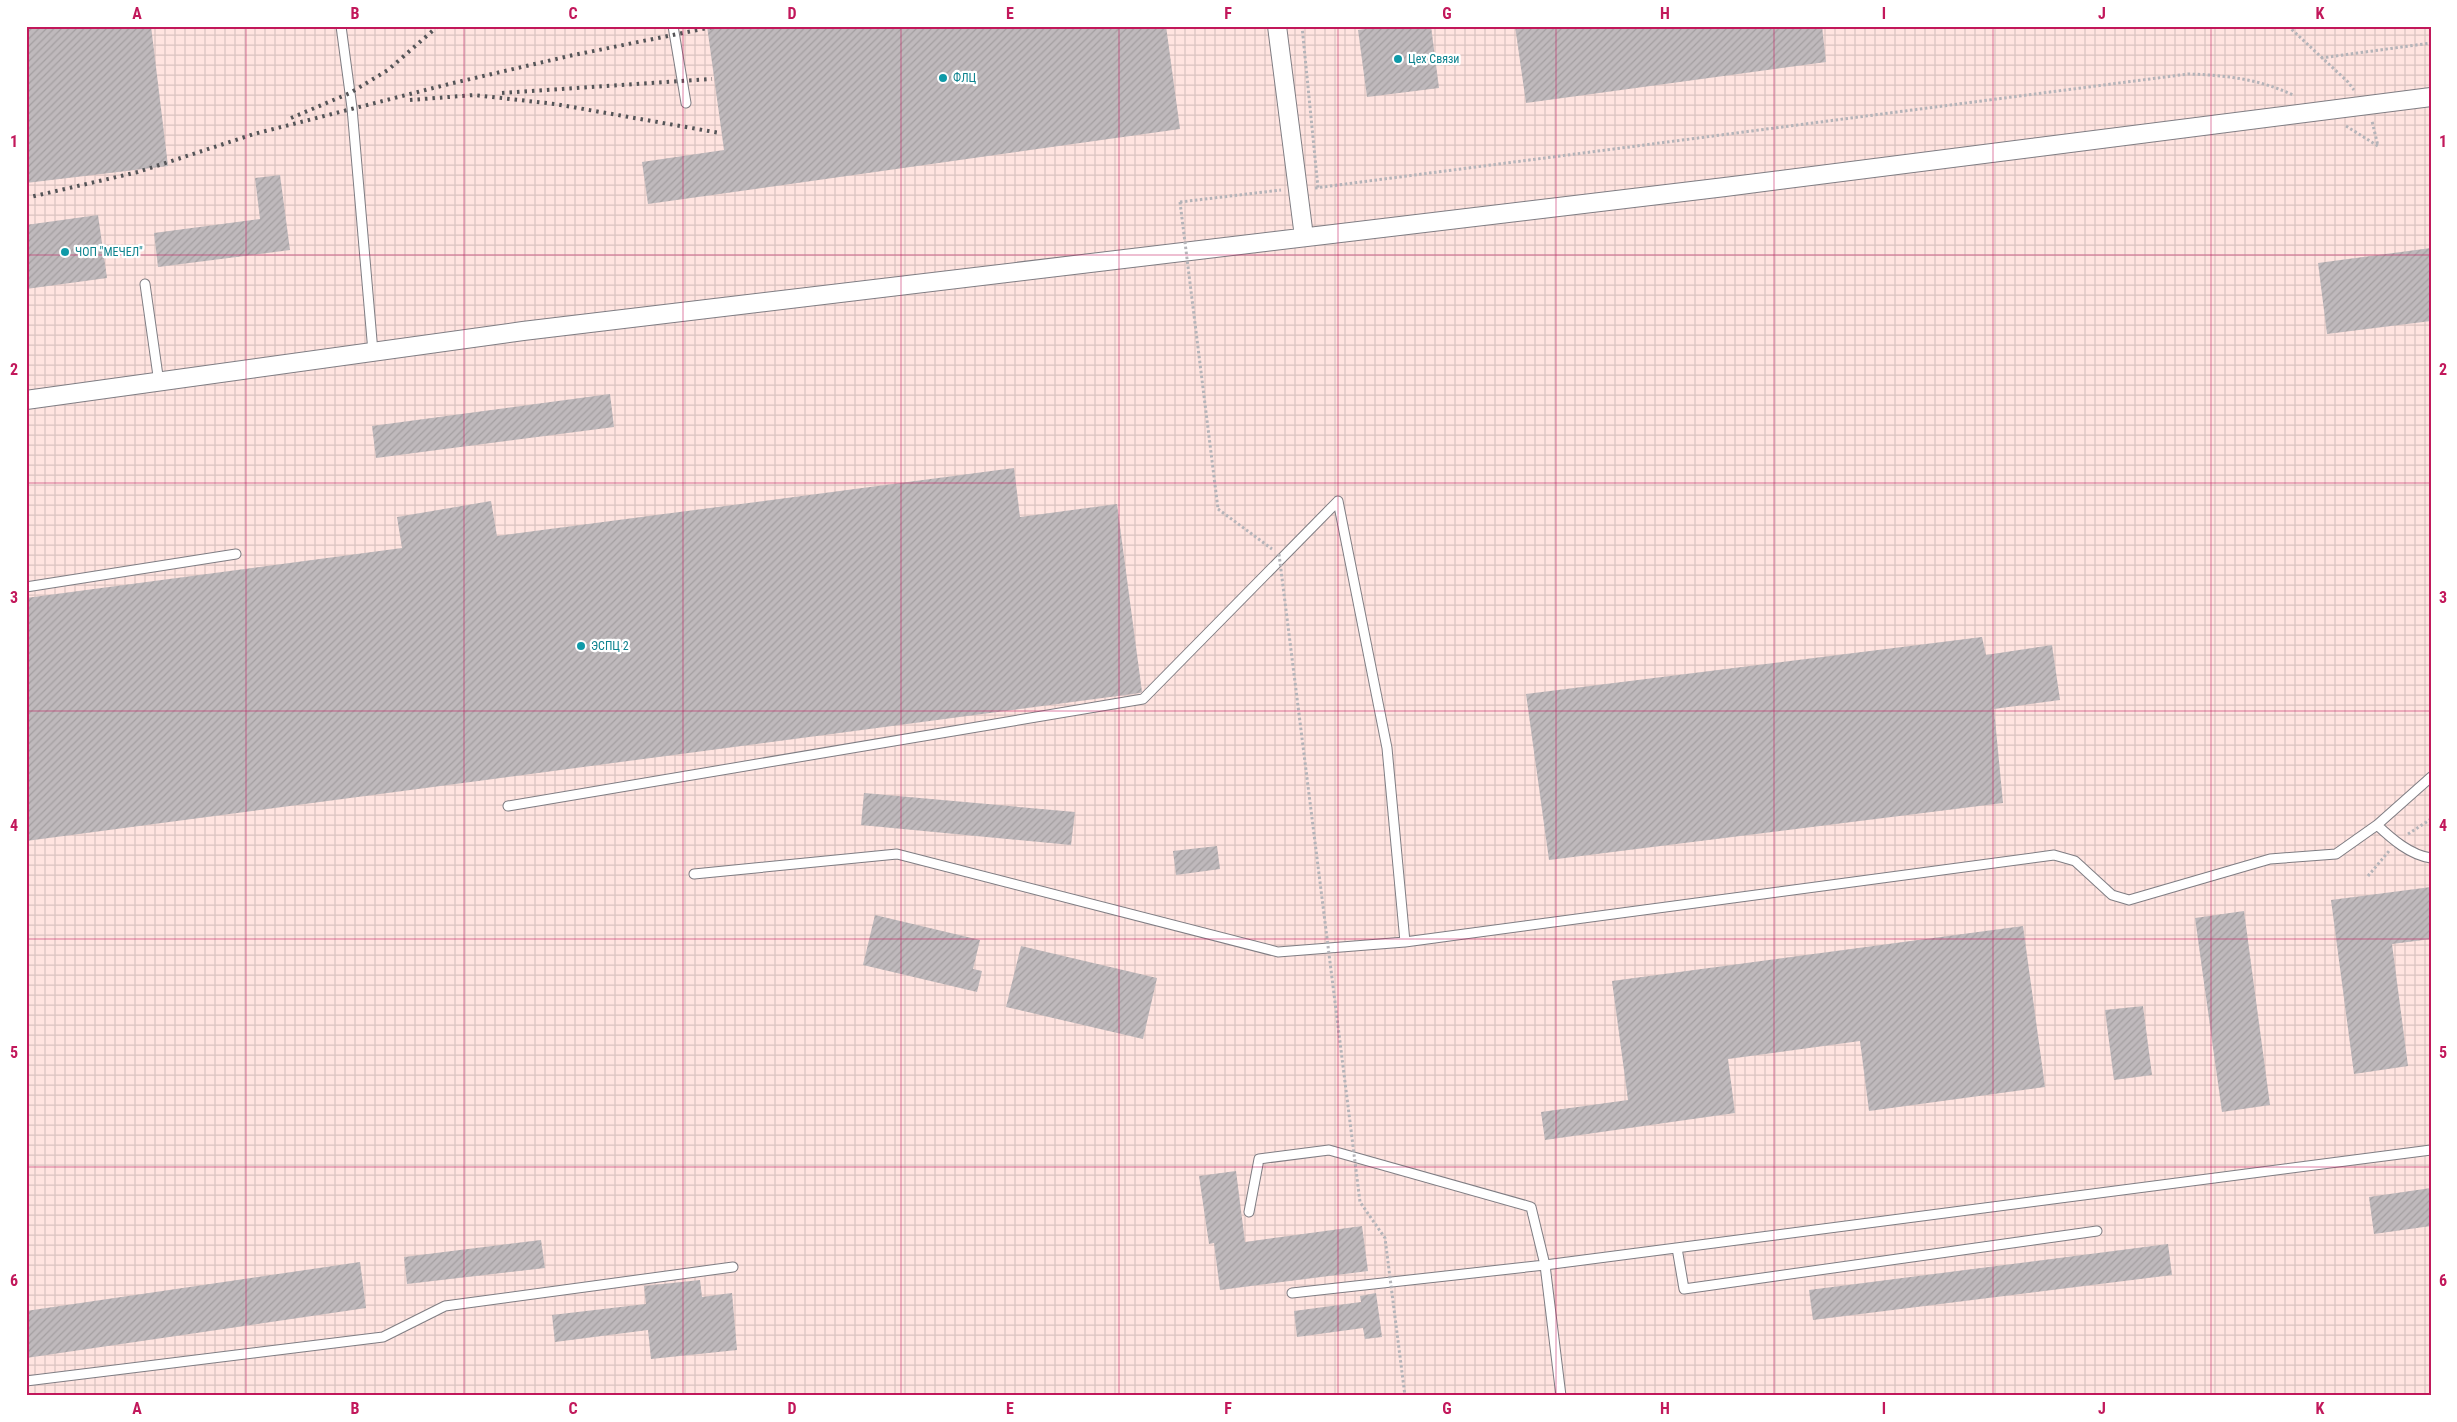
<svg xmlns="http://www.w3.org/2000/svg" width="2457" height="1422" viewBox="0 0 2457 1422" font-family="'Roboto Condensed',sans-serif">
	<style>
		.industrial { fill: url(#industrial-grid) }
		.building { fill: url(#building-hatch) }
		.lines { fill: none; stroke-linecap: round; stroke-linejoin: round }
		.lane-casing { stroke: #7f7d83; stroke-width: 11 }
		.street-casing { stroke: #7f7d83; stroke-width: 20 }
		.path { stroke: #b5b4b9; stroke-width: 3; stroke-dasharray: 2.5 2.5; stroke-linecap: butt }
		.lane { stroke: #fff; stroke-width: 9 }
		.street { stroke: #fff; stroke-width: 18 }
		.rail { stroke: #545457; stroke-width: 4; stroke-dasharray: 2.5 5; stroke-linecap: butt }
		.path-bridge { stroke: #b5b4b9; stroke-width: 3; stroke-dasharray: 2.5 2.5; stroke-linecap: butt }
		.grid { fill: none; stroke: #c2185b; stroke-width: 1; stroke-opacity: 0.55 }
		.culture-dot { fill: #0f9aa8; stroke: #fff; stroke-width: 2 }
		.labels { text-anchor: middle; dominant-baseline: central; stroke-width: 4.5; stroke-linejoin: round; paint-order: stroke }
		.culture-label { font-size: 12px; fill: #0d838f; stroke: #fff; text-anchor: start }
		.neatline { fill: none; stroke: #c2185b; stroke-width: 2 }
		.grid-label { font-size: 16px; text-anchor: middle; font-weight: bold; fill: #c2185b }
	</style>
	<defs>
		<pattern id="industrial-grid" width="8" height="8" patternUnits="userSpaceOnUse" patternTransform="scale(1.25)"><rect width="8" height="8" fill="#ffe4e0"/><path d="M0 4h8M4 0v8" fill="none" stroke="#dac3c0"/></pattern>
		<pattern id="building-hatch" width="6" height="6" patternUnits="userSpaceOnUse" patternTransform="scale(1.25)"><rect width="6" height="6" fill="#bfb9bc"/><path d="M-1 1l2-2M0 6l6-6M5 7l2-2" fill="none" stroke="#a49fa1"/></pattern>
	</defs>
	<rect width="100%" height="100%" fill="#f5f4fa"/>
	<path class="industrial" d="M 26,26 L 2431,26 L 2431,1396 L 26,1396 Z"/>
	<path class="building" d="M 26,26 L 151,26 L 168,166 L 26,183 Z
		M 707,26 L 1166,26 L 1180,129 L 648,204 L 642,162 L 724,150 Z
		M 1387,26 L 1431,26 L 1439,88 L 1367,97 L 1358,30 Z
		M 1515,26 L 1822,26 L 1826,62 L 1526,103 Z
		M 280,175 L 290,250 L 158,267 L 154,233 L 260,219 L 255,178 Z
		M 98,215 L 107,278 L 26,289 L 26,225 Z
		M 2431,248 L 2431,321 L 2327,334 L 2318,263 Z
		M 610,394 L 614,427 L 376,458 L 372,426 Z
		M 1014,468 L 1020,517 L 1117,504 L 1142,692 L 1140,693 L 26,841 L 26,598 L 402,548 L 397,517 L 491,501 L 497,536 Z
		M 1982,637 L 1986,655 L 2052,645 L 2060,700 L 1994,709 L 2003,803 L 1549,860 L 1526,694 Z
		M 864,793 L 1075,812 L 1071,845 L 861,825 Z
		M 1217,846 L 1220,869 L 1176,875 L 1173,851 Z
		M 2431,887 L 2431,939 L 2392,944 L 2408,1066 L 2354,1074 L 2331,900 Z
		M 2244,911 L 2270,1105 L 2222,1112 L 2195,918 Z
		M 875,915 L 980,940 L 973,969 L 982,971 L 977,992 L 863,965 Z
		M 2023,926 L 2045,1087 L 1869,1111 L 1860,1041 L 1728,1059 L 1735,1113 L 1545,1140 L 1541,1112 L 1628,1100 L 1612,981 Z
		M 1021,946 L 1157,978 L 1143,1039 L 1006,1007 Z
		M 2143,1006 L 2152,1075 L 2114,1080 L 2105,1010 Z
		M 1236,1171 L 1245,1242 L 1362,1226 L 1368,1271 L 1220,1290 L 1214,1243 L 1209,1244 L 1199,1176 Z
		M 2431,1188 L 2431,1226 L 2374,1234 L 2369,1197 Z
		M 541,1240 L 545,1268 L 407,1284 L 404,1257 Z
		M 2168,1244 L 2172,1275 L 1813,1320 L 1809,1290 Z
		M 360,1262 L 366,1308 L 26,1358 L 26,1311 Z
		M 700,1280 L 702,1297 L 732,1293 L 737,1350 L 651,1359 L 648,1330 L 555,1342 L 552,1315 L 646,1304 L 644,1286 Z
		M 1376,1293 L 1382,1337 L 1365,1339 L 1363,1328 L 1297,1337 L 1294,1311 L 1361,1302 L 1360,1296 Z"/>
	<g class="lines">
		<defs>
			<path id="lane" d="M 341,26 L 352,108 L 373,352
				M 673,26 L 686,103
				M 145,284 L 159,383
				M 1338,501 L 1387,748 L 1405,942 L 2054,855 L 2075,861 L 2112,895 L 2129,900 L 2270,859 L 2336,854 L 2377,825 L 2431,777
				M 26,587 L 236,554
				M 508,806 L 1143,699 L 1338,501
				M 2377,825 C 2392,839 2410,855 2431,858
				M 694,874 L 897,854 L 1278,952 L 1405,942
				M 1249,1212 L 1259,1159 L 1329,1150 L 1531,1207 L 1545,1265 L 1561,1396
				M 1677,1248 L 1684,1289 L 2097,1231
				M 1292,1293 L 1545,1265 L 2431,1150
				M 26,1381 L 383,1337 L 445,1306 L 733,1267"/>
			<path id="street" d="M 1277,26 L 1304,237
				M 26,400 L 523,331 L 1725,187 L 2431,97"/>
		</defs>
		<use href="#lane" class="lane-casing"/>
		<use href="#street" class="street-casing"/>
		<path class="path" d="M 1302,26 L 1318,188
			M 2288,26 L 2348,82 L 2354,90
			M 2321,58 L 2431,43
			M 2346,126 L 2378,146 L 2372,121
			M 1315,188 L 2188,74 C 2225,75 2259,79 2293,95
			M 1180,202 L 1281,190
			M 1218,509 L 1272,549
			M 2408,834 L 2431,819
			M 2368,876 L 2389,851"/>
		<use href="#lane" class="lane"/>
		<use href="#street" class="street"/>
		<path class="rail" d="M 502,93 L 712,79
			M 410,100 L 474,95 L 555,104 L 720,133
			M 291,118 L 350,93 L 388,70 L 438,26
			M 26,198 L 138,172 L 254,134 L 449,84 L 569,56 L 712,27"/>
		<path class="path-bridge" d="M 1180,202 L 1218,509
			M 1279,554 L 1360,1202 L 1385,1238 L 1405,1396"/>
	</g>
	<path class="grid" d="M 246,26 L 246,1396M 464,26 L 464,1396M 683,26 L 683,1396M 901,26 L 901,1396M 1119,26 L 1119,1396M 1338,26 L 1338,1396M 1556,26 L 1556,1396M 1774,26 L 1774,1396M 1993,26 L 1993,1396M 2211,26 L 2211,1396M 26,255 L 2431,255M 26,483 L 2431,483M 26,711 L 2431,711M 26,939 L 2431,939M 26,1167 L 2431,1167"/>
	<g class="culture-dot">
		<circle cx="1398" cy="59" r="5"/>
		<circle cx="943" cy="78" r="5"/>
		<circle cx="65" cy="252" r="5"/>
		<circle cx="581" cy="646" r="5"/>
	</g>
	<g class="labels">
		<g class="culture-label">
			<text x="1408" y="59">Цех Связи</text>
			<text x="953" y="78">ФЛЦ</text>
			<text x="75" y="252">ЧОП "МЕЧЕЛ"</text>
			<text x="591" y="646">ЭСПЦ 2</text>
		</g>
	</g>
	<rect width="2457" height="1422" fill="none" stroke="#ffffff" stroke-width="55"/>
	<rect x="28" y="28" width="2402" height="1366" class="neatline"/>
	<g class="grid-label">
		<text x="137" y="19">A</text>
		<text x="355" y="19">B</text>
		<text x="573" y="19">C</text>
		<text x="792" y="19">D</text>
		<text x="1010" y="19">E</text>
		<text x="1228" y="19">F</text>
		<text x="1447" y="19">G</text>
		<text x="1665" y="19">H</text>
		<text x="1884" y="19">I</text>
		<text x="2102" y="19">J</text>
		<text x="2320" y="19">K</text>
		<text x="14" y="147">1</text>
		<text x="2443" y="147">1</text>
		<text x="14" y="375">2</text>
		<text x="2443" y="375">2</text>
		<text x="14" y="603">3</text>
		<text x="2443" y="603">3</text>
		<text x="14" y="831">4</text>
		<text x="2443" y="831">4</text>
		<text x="14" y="1058">5</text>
		<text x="2443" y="1058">5</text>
		<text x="14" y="1286">6</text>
		<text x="2443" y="1286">6</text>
		<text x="137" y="1414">A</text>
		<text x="355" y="1414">B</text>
		<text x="573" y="1414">C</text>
		<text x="792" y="1414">D</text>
		<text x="1010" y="1414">E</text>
		<text x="1228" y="1414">F</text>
		<text x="1447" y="1414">G</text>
		<text x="1665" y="1414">H</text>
		<text x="1884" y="1414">I</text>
		<text x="2102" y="1414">J</text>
		<text x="2320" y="1414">K</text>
	</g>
</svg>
